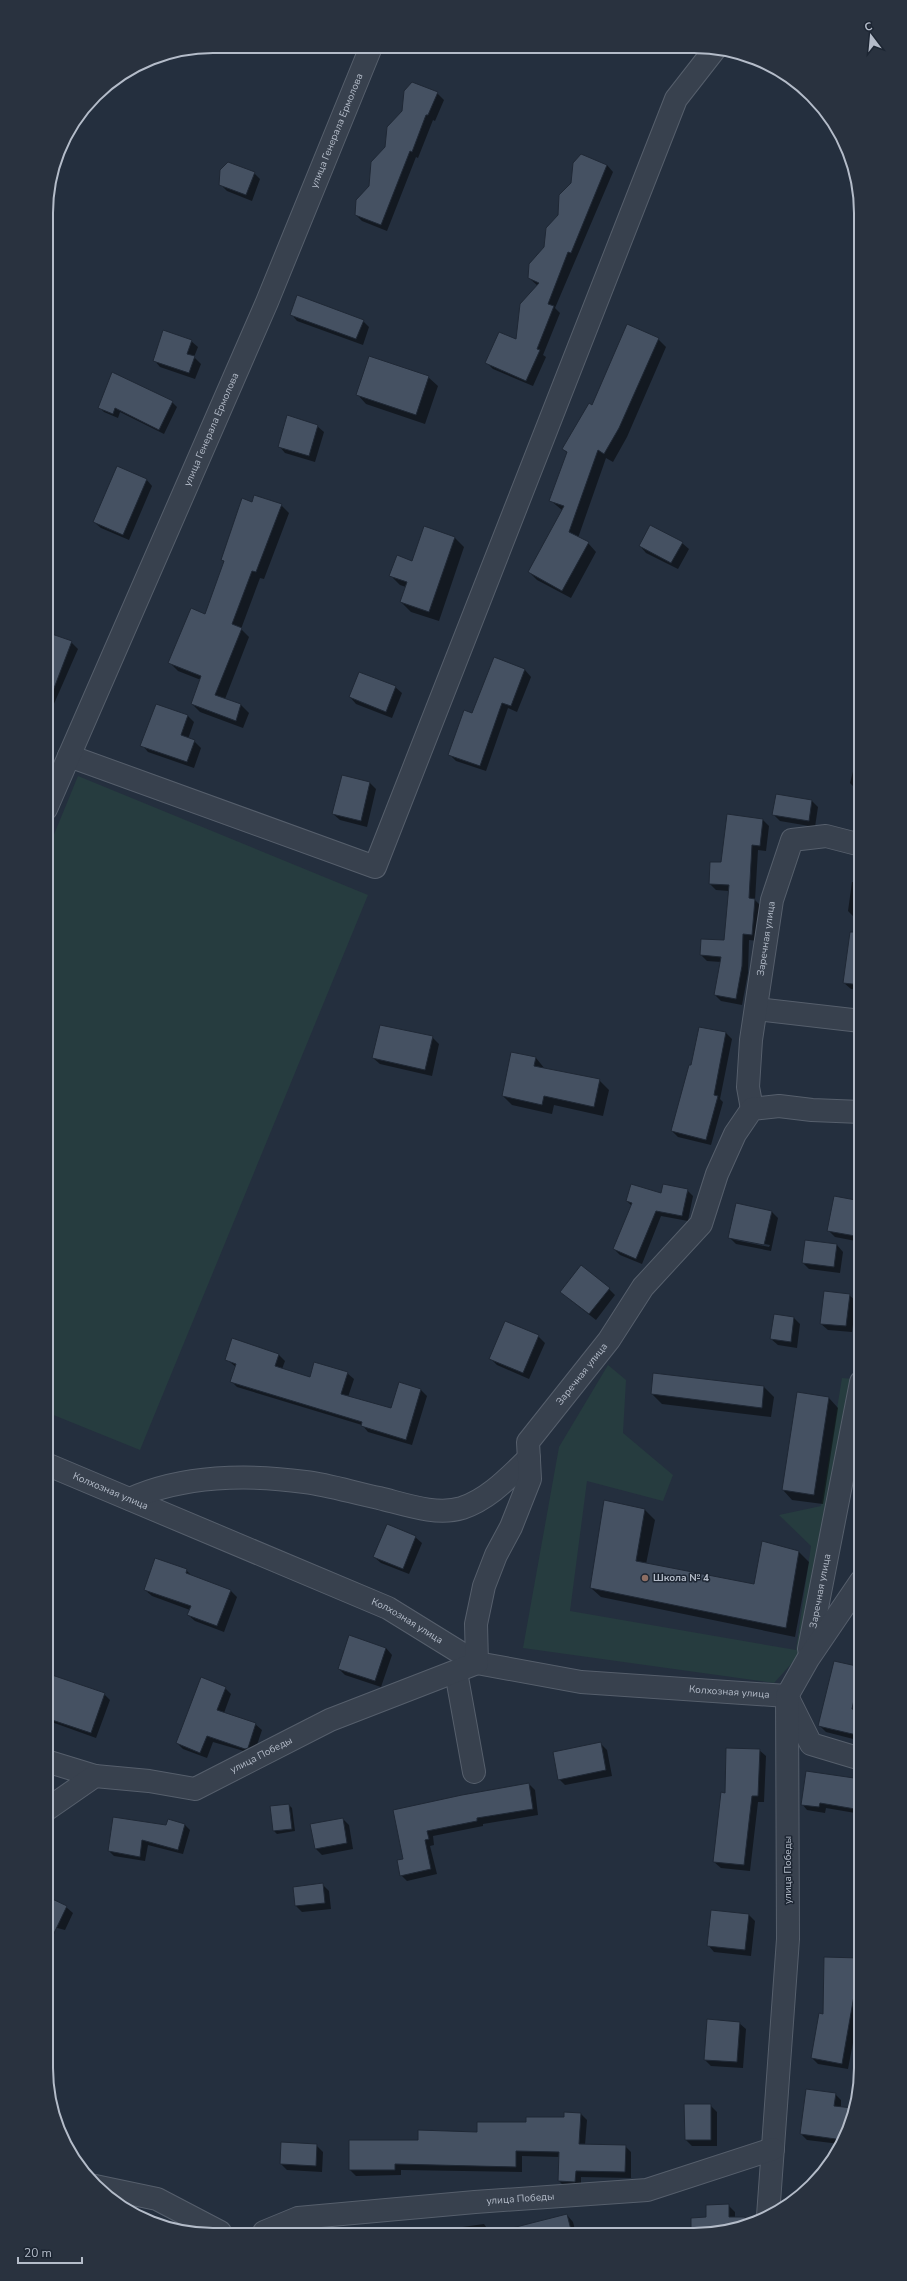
<svg xmlns="http://www.w3.org/2000/svg" width="907" height="2281" viewBox="0 0 907 2281" font-family="'Nunito Sans',sans-serif">
	<style>
		.green { fill: #263c3f }
		.shadow { fill: #0007; fill-rule: evenodd }
		.building { fill: #455162; stroke: #1f2835 }
		.lines { fill: none; stroke-linecap: round; stroke-linejoin: round }
		.minor-casing { stroke: #565f6c; stroke-width: 24 }
		.minor { stroke: #38414e; stroke-width: 22 }
		.education-dot { fill: #8d6e63; stroke: #1d2633; stroke-width: 1.5 }
		.labels { text-anchor: middle; dominant-baseline: central; stroke-width: 3; stroke-linejoin: round; paint-order: stroke }
		.street-label { font-size: 10px; fill: #b4bcc9; stroke: #1d2633 }
		.poi-label { font-size: 10px; font-weight: bold; fill: #b4bcc9; stroke: #1d2633; text-anchor: start }
		.rim { fill: none; stroke: #b4bcc9; stroke-width: 2 }
	</style>
	<rect width="100%" height="100%" fill="#242f3e"/>
	<path class="green" d="M 78,776 L 368,895 L 140,1450 L 46,1412 L 46,854 Z
		M 608,1365 L 626,1380 L 623,1433 L 673,1475 L 663,1501 L 587,1481 L 570,1611 L 796,1650 L 811,1546 L 779,1515 L 821,1506 L 842,1378 L 854,1379 L 802,1652 L 774,1683 L 523,1648 L 559,1447 Z"/>
	<path class="shadow" d="M 437,93 L 444,100 L 435,121 L 433,120 L 418,158 L 416,157 L 387,231 L 362,221 L 356,215 L 370,187 Z
		M 813,99 L 838,129 L 842,137 L 810,101 Z
		M 607,165 L 613,172 L 555,308 L 560,313 L 543,355 L 546,357 L 533,386 L 493,369 L 486,362 L 517,341 L 538,286 L 529,278 L 559,216 Z
		M 254,173 L 260,179 L 252,201 L 227,191 L 220,184 Z
		M 291,314 L 363,321 L 369,327 L 363,345 L 297,321 Z
		M 658,339 L 666,347 L 627,437 L 613,462 L 606,458 L 578,538 L 588,543 L 596,552 L 571,598 L 537,580 L 529,572 L 562,510 L 551,501 L 568,454 L 563,449 Z
		M 191,341 L 198,347 L 194,357 L 201,364 L 195,379 L 160,367 L 154,360 Z
		M 113,373 L 172,402 L 177,407 L 164,434 L 120,412 L 118,418 L 104,412 L 99,407 Z
		M 428,377 L 438,386 L 425,424 L 366,404 L 357,394 Z
		M 317,426 L 324,432 L 315,462 L 285,453 L 279,446 Z
		M 146,479 L 152,486 L 129,540 L 101,528 L 94,522 Z
		M 252,503 L 281,505 L 289,513 L 264,579 L 260,578 L 241,629 L 249,637 L 225,699 L 241,705 L 249,713 L 243,728 L 200,712 L 192,704 L 201,680 L 178,671 L 170,663 L 206,615 L 225,563 L 222,560 Z
		M 455,538 L 464,547 L 439,621 L 411,612 L 401,602 L 406,587 L 400,585 L 391,576 Z
		M 682,543 L 689,549 L 678,569 L 646,553 L 640,546 Z
		M 71,642 L 78,649 L 46,722 L 46,643 Z
		M 495,658 L 525,670 L 531,677 L 517,712 L 508,708 L 486,771 L 456,761 L 450,755 L 472,714 Z
		M 395,687 L 402,693 L 392,718 L 356,704 L 350,697 Z
		M 156,705 L 188,716 L 194,722 L 188,739 L 194,741 L 201,748 L 194,768 L 148,752 L 142,745 Z
		M 856,760 L 861,761 L 861,790 L 856,789 L 850,783 Z
		M 369,782 L 376,789 L 367,827 L 340,820 L 333,814 Z
		M 812,801 L 818,807 L 815,827 L 780,821 L 773,814 Z
		M 763,820 L 769,826 L 766,851 L 758,850 L 755,900 L 761,906 L 758,941 L 749,940 L 748,973 L 742,1005 L 721,1001 L 715,995 L 721,962 L 707,961 L 701,955 L 725,941 L 729,891 L 716,890 L 710,884 L 722,863 Z
		M 852,882 L 861,883 L 861,918 L 855,918 L 848,911 Z
		M 861,947 L 861,990 L 851,989 L 844,983 Z
		M 699,1028 L 726,1033 L 732,1039 L 720,1099 L 723,1102 L 711,1145 L 678,1137 L 672,1131 L 692,1066 Z
		M 432,1037 L 439,1044 L 432,1076 L 380,1064 L 373,1058 Z
		M 536,1058 L 545,1069 L 599,1080 L 609,1090 L 603,1116 L 554,1105 L 552,1114 L 512,1105 L 503,1096 Z
		M 687,1190 L 693,1196 L 688,1221 L 661,1216 L 642,1264 L 620,1255 L 614,1249 L 632,1206 L 627,1201 Z
		M 861,1202 L 861,1242 L 835,1237 L 828,1230 Z
		M 772,1212 L 778,1218 L 771,1251 L 736,1244 L 729,1237 ZM 735,1238 L 770,1245 L 769,1247 L 735,1240 Z
		M 806,1241 L 837,1245 L 843,1252 L 840,1273 L 809,1269 L 803,1263 Z
		M 609,1289 L 615,1295 L 596,1320 L 568,1298 Z
		M 849,1295 L 856,1301 L 852,1332 L 828,1330 L 821,1324 Z
		M 794,1318 L 800,1324 L 797,1348 L 778,1345 L 771,1339 Z
		M 538,1336 L 545,1343 L 529,1379 L 497,1365 L 491,1359 Z
		M 233,1339 L 279,1355 L 285,1361 L 282,1369 L 310,1378 L 347,1373 L 354,1379 L 348,1397 L 391,1410 L 421,1390 L 427,1396 L 412,1445 L 368,1432 L 362,1425 L 237,1387 L 231,1381 L 236,1367 L 226,1359 Z
		M 764,1387 L 774,1397 L 771,1417 L 662,1404 L 652,1394 Z
		M 829,1398 L 838,1408 L 823,1504 L 792,1500 L 783,1490 Z
		M 605,1501 L 645,1510 L 655,1520 L 646,1564 L 755,1585 L 763,1542 L 799,1552 L 809,1562 L 795,1637 L 601,1597 L 591,1588 Z
		M 415,1537 L 422,1543 L 409,1574 L 381,1563 L 374,1557 Z
		M 186,1570 L 193,1577 L 231,1591 L 237,1597 L 224,1632 L 195,1621 L 188,1615 L 190,1610 L 152,1596 L 145,1590 Z
		M 386,1648 L 392,1655 L 381,1687 L 345,1675 L 339,1669 Z
		M 835,1662 L 861,1668 L 859,1711 L 861,1712 L 861,1741 L 826,1732 L 820,1726 Z
		M 46,1671 L 60,1679 L 104,1694 L 110,1700 L 96,1738 L 46,1720 Z
		M 225,1688 L 231,1694 L 224,1713 L 255,1724 L 262,1730 L 254,1754 L 213,1742 L 207,1758 L 183,1749 L 177,1743 Z
		M 600,1743 L 607,1750 L 612,1776 L 565,1785 L 559,1779 Z
		M 759,1750 L 766,1756 L 764,1802 L 758,1802 L 750,1871 L 721,1868 L 714,1862 L 726,1794 Z
		M 861,1780 L 861,1814 L 826,1808 L 825,1813 L 807,1810 L 802,1804 Z
		M 529,1784 L 535,1790 L 538,1815 L 483,1824 L 483,1826 L 433,1836 L 434,1845 L 430,1846 L 437,1874 L 407,1881 L 401,1875 L 404,1859 L 394,1811 Z
		M 289,1805 L 292,1808 L 295,1831 L 277,1834 L 274,1831 Z
		M 343,1819 L 349,1825 L 353,1849 L 322,1855 L 316,1849 Z
		M 169,1820 L 185,1825 L 190,1830 L 183,1854 L 148,1845 L 145,1861 L 114,1856 L 109,1851 L 167,1826 Z
		M 322,1884 L 329,1891 L 331,1909 L 302,1912 L 296,1906 Z
		M 66,1907 L 73,1913 L 65,1930 L 46,1925 Z
		M 748,1914 L 755,1921 L 751,1956 L 714,1952 L 708,1945 Z
		M 859,1959 L 861,2001 L 848,2069 L 818,2064 L 812,2058 L 824,2015 Z
		M 739,2023 L 746,2029 L 743,2068 L 711,2066 L 705,2060 Z
		M 835,2094 L 841,2100 L 841,2108 L 853,2110 L 848,2132 L 840,2144 L 807,2140 L 801,2134 Z
		M 710,2105 L 717,2112 L 717,2146 L 692,2146 L 686,2140 Z
		M 565,2113 L 581,2114 L 587,2120 L 585,2145 L 625,2146 L 631,2152 L 631,2178 L 581,2177 L 581,2187 L 565,2187 L 559,2181 L 560,2157 L 522,2156 L 522,2172 L 401,2170 L 401,2175 L 356,2176 L 350,2170 L 419,2141 L 565,2118 Z
		M 316,2145 L 323,2152 L 322,2172 L 287,2170 L 281,2164 Z
		M 728,2205 L 735,2212 L 735,2230 L 692,2235 L 692,2219 L 707,2218 Z
		M 567,2215 L 573,2222 L 576,2234 L 536,2234 L 533,2224 Z
		M 484,2224 L 491,2234 L 448,2233 L 448,2229 Z"/>
	<path class="building" d="M 412,82 L 438,92 L 428,115 L 426,115 L 412,152 L 410,151 L 381,225 L 355,215 L 356,200 L 369,186 L 371,162 L 385,147 L 387,127 L 402,111 L 404,91 Z
		M 581,154 L 607,165 L 571,253 L 568,252 L 548,304 L 554,306 L 537,349 L 540,350 L 526,381 L 485,363 L 499,332 L 516,339 L 520,304 L 539,283 L 528,278 L 529,264 L 544,247 L 546,228 L 558,215 L 559,195 L 571,183 L 573,163 Z
		M 228,162 L 255,172 L 246,195 L 219,185 L 220,170 Z
		M 297,295 L 364,320 L 356,339 L 290,315 Z
		M 627,324 L 659,338 L 619,428 L 604,454 L 598,450 L 569,532 L 589,542 L 562,591 L 528,572 L 564,506 L 549,501 L 567,452 L 562,449 L 589,403 L 592,405 Z
		M 163,330 L 192,340 L 187,354 L 195,356 L 189,373 L 153,361 Z
		M 369,356 L 429,376 L 416,415 L 356,395 Z
		M 112,372 L 173,401 L 159,430 L 115,408 L 113,414 L 98,408 Z
		M 287,415 L 318,425 L 309,456 L 278,447 Z
		M 117,466 L 147,479 L 123,535 L 93,522 Z
		M 254,495 L 282,504 L 256,572 L 252,571 L 232,624 L 242,628 L 215,695 L 241,704 L 236,721 L 191,704 L 201,676 L 168,663 L 191,608 L 205,614 L 224,561 L 221,560 L 242,498 L 252,502 Z
		M 650,525 L 683,542 L 671,563 L 639,546 Z
		M 424,526 L 455,537 L 429,612 L 400,602 L 407,582 L 389,576 L 397,555 L 412,561 Z
		M 46,632 L 72,641 L 48,704 L 46,704 Z
		M 494,657 L 525,669 L 511,706 L 502,703 L 480,766 L 448,755 L 464,710 L 472,713 Z
		M 359,672 L 396,686 L 386,712 L 349,697 Z
		M 156,704 L 188,715 L 181,735 L 195,740 L 187,762 L 140,746 Z
		M 342,775 L 370,782 L 361,821 L 332,814 Z
		M 776,794 L 812,800 L 809,821 L 772,815 Z
		M 727,814 L 763,819 L 760,846 L 752,845 L 749,898 L 755,899 L 752,935 L 743,934 L 742,966 L 736,999 L 714,995 L 721,957 L 700,955 L 701,939 L 724,940 L 729,885 L 709,884 L 710,862 L 721,862 Z
		M 850,932 L 861,932 L 861,985 L 843,983 Z
		M 380,1025 L 433,1036 L 425,1070 L 372,1058 Z
		M 699,1027 L 726,1032 L 714,1095 L 718,1096 L 706,1140 L 671,1131 L 689,1065 L 691,1065 Z
		M 511,1052 L 536,1057 L 534,1066 L 600,1079 L 594,1107 L 544,1096 L 542,1105 L 502,1096 Z
		M 631,1184 L 661,1193 L 663,1184 L 688,1189 L 682,1216 L 656,1211 L 636,1259 L 613,1249 L 632,1203 L 626,1201 Z
		M 834,1196 L 861,1201 L 861,1237 L 827,1231 Z
		M 736,1203 L 772,1211 L 764,1245 L 728,1238 Z
		M 805,1240 L 837,1244 L 834,1267 L 802,1263 Z
		M 581,1265 L 610,1288 L 589,1314 L 560,1292 Z
		M 824,1291 L 850,1294 L 846,1326 L 820,1324 Z
		M 774,1314 L 794,1317 L 791,1342 L 770,1339 Z
		M 505,1321 L 539,1335 L 523,1373 L 489,1359 Z
		M 232,1338 L 279,1354 L 275,1366 L 310,1377 L 314,1362 L 348,1372 L 341,1394 L 391,1408 L 399,1382 L 421,1389 L 406,1440 L 361,1426 L 362,1422 L 230,1382 L 236,1364 L 225,1360 Z
		M 653,1373 L 764,1386 L 762,1408 L 651,1394 Z
		M 797,1392 L 829,1397 L 814,1495 L 782,1490 Z
		M 604,1500 L 645,1509 L 636,1561 L 754,1584 L 762,1541 L 799,1551 L 786,1628 L 590,1588 Z
		M 387,1524 L 416,1536 L 403,1569 L 373,1557 Z
		M 155,1558 L 187,1569 L 186,1573 L 231,1590 L 217,1626 L 187,1615 L 191,1606 L 144,1590 Z
		M 349,1635 L 386,1648 L 375,1681 L 338,1669 Z
		M 834,1661 L 861,1667 L 852,1709 L 861,1711 L 861,1736 L 818,1726 Z
		M 46,1673 L 105,1693 L 91,1733 L 46,1718 Z
		M 201,1677 L 226,1687 L 217,1710 L 256,1723 L 248,1748 L 245,1749 L 207,1736 L 200,1753 L 176,1743 Z
		M 601,1742 L 606,1770 L 558,1780 L 553,1752 Z
		M 726,1748 L 760,1749 L 758,1796 L 752,1796 L 744,1865 L 713,1862 L 721,1792 L 725,1793 Z
		M 806,1771 L 861,1779 L 861,1810 L 820,1803 L 819,1807 L 801,1805 Z
		M 529,1783 L 533,1809 L 477,1818 L 477,1821 L 427,1831 L 429,1839 L 425,1840 L 431,1869 L 400,1876 L 397,1860 L 403,1859 L 393,1810 L 462,1795 Z
		M 289,1804 L 292,1829 L 273,1831 L 270,1806 Z
		M 113,1817 L 166,1825 L 168,1819 L 185,1824 L 178,1850 L 142,1840 L 140,1857 L 108,1851 Z
		M 343,1818 L 347,1843 L 315,1849 L 310,1824 Z
		M 323,1883 L 325,1903 L 295,1906 L 293,1887 Z
		M 46,1896 L 67,1906 L 46,1950 Z
		M 711,1910 L 749,1914 L 745,1950 L 707,1946 Z
		M 824,1957 L 860,1958 L 861,1990 L 855,1990 L 842,2064 L 811,2058 L 819,2013 L 823,2014 Z
		M 707,2019 L 740,2022 L 737,2062 L 704,2060 Z
		M 806,2089 L 836,2093 L 834,2106 L 853,2108 L 848,2132 L 843,2140 L 800,2134 Z
		M 684,2104 L 711,2104 L 711,2140 L 685,2140 Z
		M 564,2112 L 581,2113 L 579,2144 L 626,2145 L 625,2172 L 576,2171 L 575,2182 L 558,2181 L 559,2152 L 516,2151 L 516,2167 L 395,2164 L 395,2170 L 349,2170 L 349,2140 L 418,2140 L 418,2130 L 477,2132 L 477,2122 L 526,2122 L 526,2117 L 564,2117 Z
		M 281,2142 L 317,2144 L 316,2166 L 280,2164 Z
		M 729,2204 L 729,2217 L 745,2217 L 746,2226 L 737,2229 L 691,2235 L 691,2218 L 706,2217 L 706,2205 Z
		M 567,2214 L 572,2234 L 513,2234 L 512,2228 Z"/>
	<g class="lines">
		<defs>
			<g id="minor">
				<path d="M 69,756 L 375,867 L 676,99 L 715,49"/>
				<path id="s1" d="M 46,809 L 267,302 L 371,47"/>
				<path d="M 756,1009 L 861,1021"/>
				<path id="s2" d="M 752,1109 L 748,1087 L 751,1040 L 772,900 L 792,840 L 826,836 L 861,845"/>
				<path id="s3" d="M 46,1464 L 388,1608 L 477,1663 L 581,1682 L 787,1696"/>
				<path d="M 130,1499 C 183,1475 248,1474 305,1482 C 330,1485 354,1493 379,1498 C 404,1504 436,1516 462,1508 C 489,1499 509,1477 529,1458"/>
				<path id="s4" d="M 809,1649 L 861,1382"/>
				<path d="M 456,1672 L 474,1772"/>
				<path d="M 789,1700 L 811,1744 L 861,1759"/>
				<path d="M 46,1761 L 95,1776"/>
				<path id="s5" d="M 46,1810 L 95,1776 L 149,1781 L 195,1789 L 330,1720 L 477,1663 L 476,1624 L 484,1586 L 496,1555 L 511,1527 L 530,1479 L 528,1442 L 609,1340 L 643,1287 L 701,1224 L 717,1174 L 735,1134 L 752,1109 L 779,1106 L 812,1110 L 861,1112"/>
				<path d="M 95,2186 L 157,2199 L 220,2232"/>
				<path d="M 768,2216 L 788,1939 L 787,1696 L 808,1659 L 861,1581"/>
				<path id="s6" d="M 264,2232 L 298,2218 L 475,2202 L 647,2190 L 773,2149"/>
			</g>
		</defs>
		<use href="#minor" class="minor-casing"/>
		<use href="#minor" class="minor"/>
	</g>
	<circle class="education-dot" cx="645" cy="1578" r="4"/>
	<g class="labels">
		<g class="street-label">
			<text stroke="none"><textPath href="#s1" startOffset="738">улица Генерала Ермолова</textPath></text>
			<text stroke="none"><textPath href="#s1" startOffset="414">улица Генерала Ермолова</textPath></text>
			<text stroke="none"><textPath href="#s2" startOffset="172">Заречная улица</textPath></text>
			<text stroke="none"><textPath href="#s5" startOffset="788">Заречная улица</textPath></text>
			<text stroke="none"><textPath href="#s3" startOffset="70">Колхозная улица</textPath></text>
			<text stroke="none"><textPath href="#s4" startOffset="59">Заречная улица</textPath></text>
			<text stroke="none"><textPath href="#s3" startOffset="394">Колхозная улица</textPath></text>
			<text stroke="none"><textPath href="#s3" startOffset="730">Колхозная улица</textPath></text>
			<text stroke="none"><textPath href="#s5" startOffset="235">улица Победы</textPath></text>
			<text transform="translate(788 1870) rotate(-90)">улица Победы</text>
			<text stroke="none"><textPath href="#s6" startOffset="260">улица Победы</textPath></text>
		</g>
		<g class="poi-label">
			<text x="653" y="1578">Школа № 4</text>
		</g>
	</g>
	<path d="M0 0H907V2281H0ZM213 53H694A160 160 0 0 1 854 213V2068A160 160 0 0 1 694 2228H213A160 160 0 0 1 53 2068V213A160 160 0 0 1 213 53Z" fill="#29323f" fill-rule="evenodd"/>
	<path class="rim" d="M213 53H694A160 160 0 0 1 854 213V2068A160 160 0 0 1 694 2228H213A160 160 0 0 1 53 2068V213A160 160 0 0 1 213 53Z"/>
	<g transform="translate(871 36) rotate(344)" stroke="#1d2633" stroke-width="3" paint-order="stroke">
	<path d="M0-3L7 15L0 10L-7 15Z" fill="#b4bcc9"/>
	<text y="-6" font-size="11" font-weight="bold" text-anchor="middle" fill="#b4bcc9">С</text>
	</g>
	<path d="M18 2257v6h64v-6" fill="none" stroke="#b4bcc9" stroke-width="2"/>
	<text x="24" y="2257" font-size="12" fill="#b4bcc9" stroke="#1d2633" stroke-width="3" paint-order="stroke">20 m</text>
</svg>
